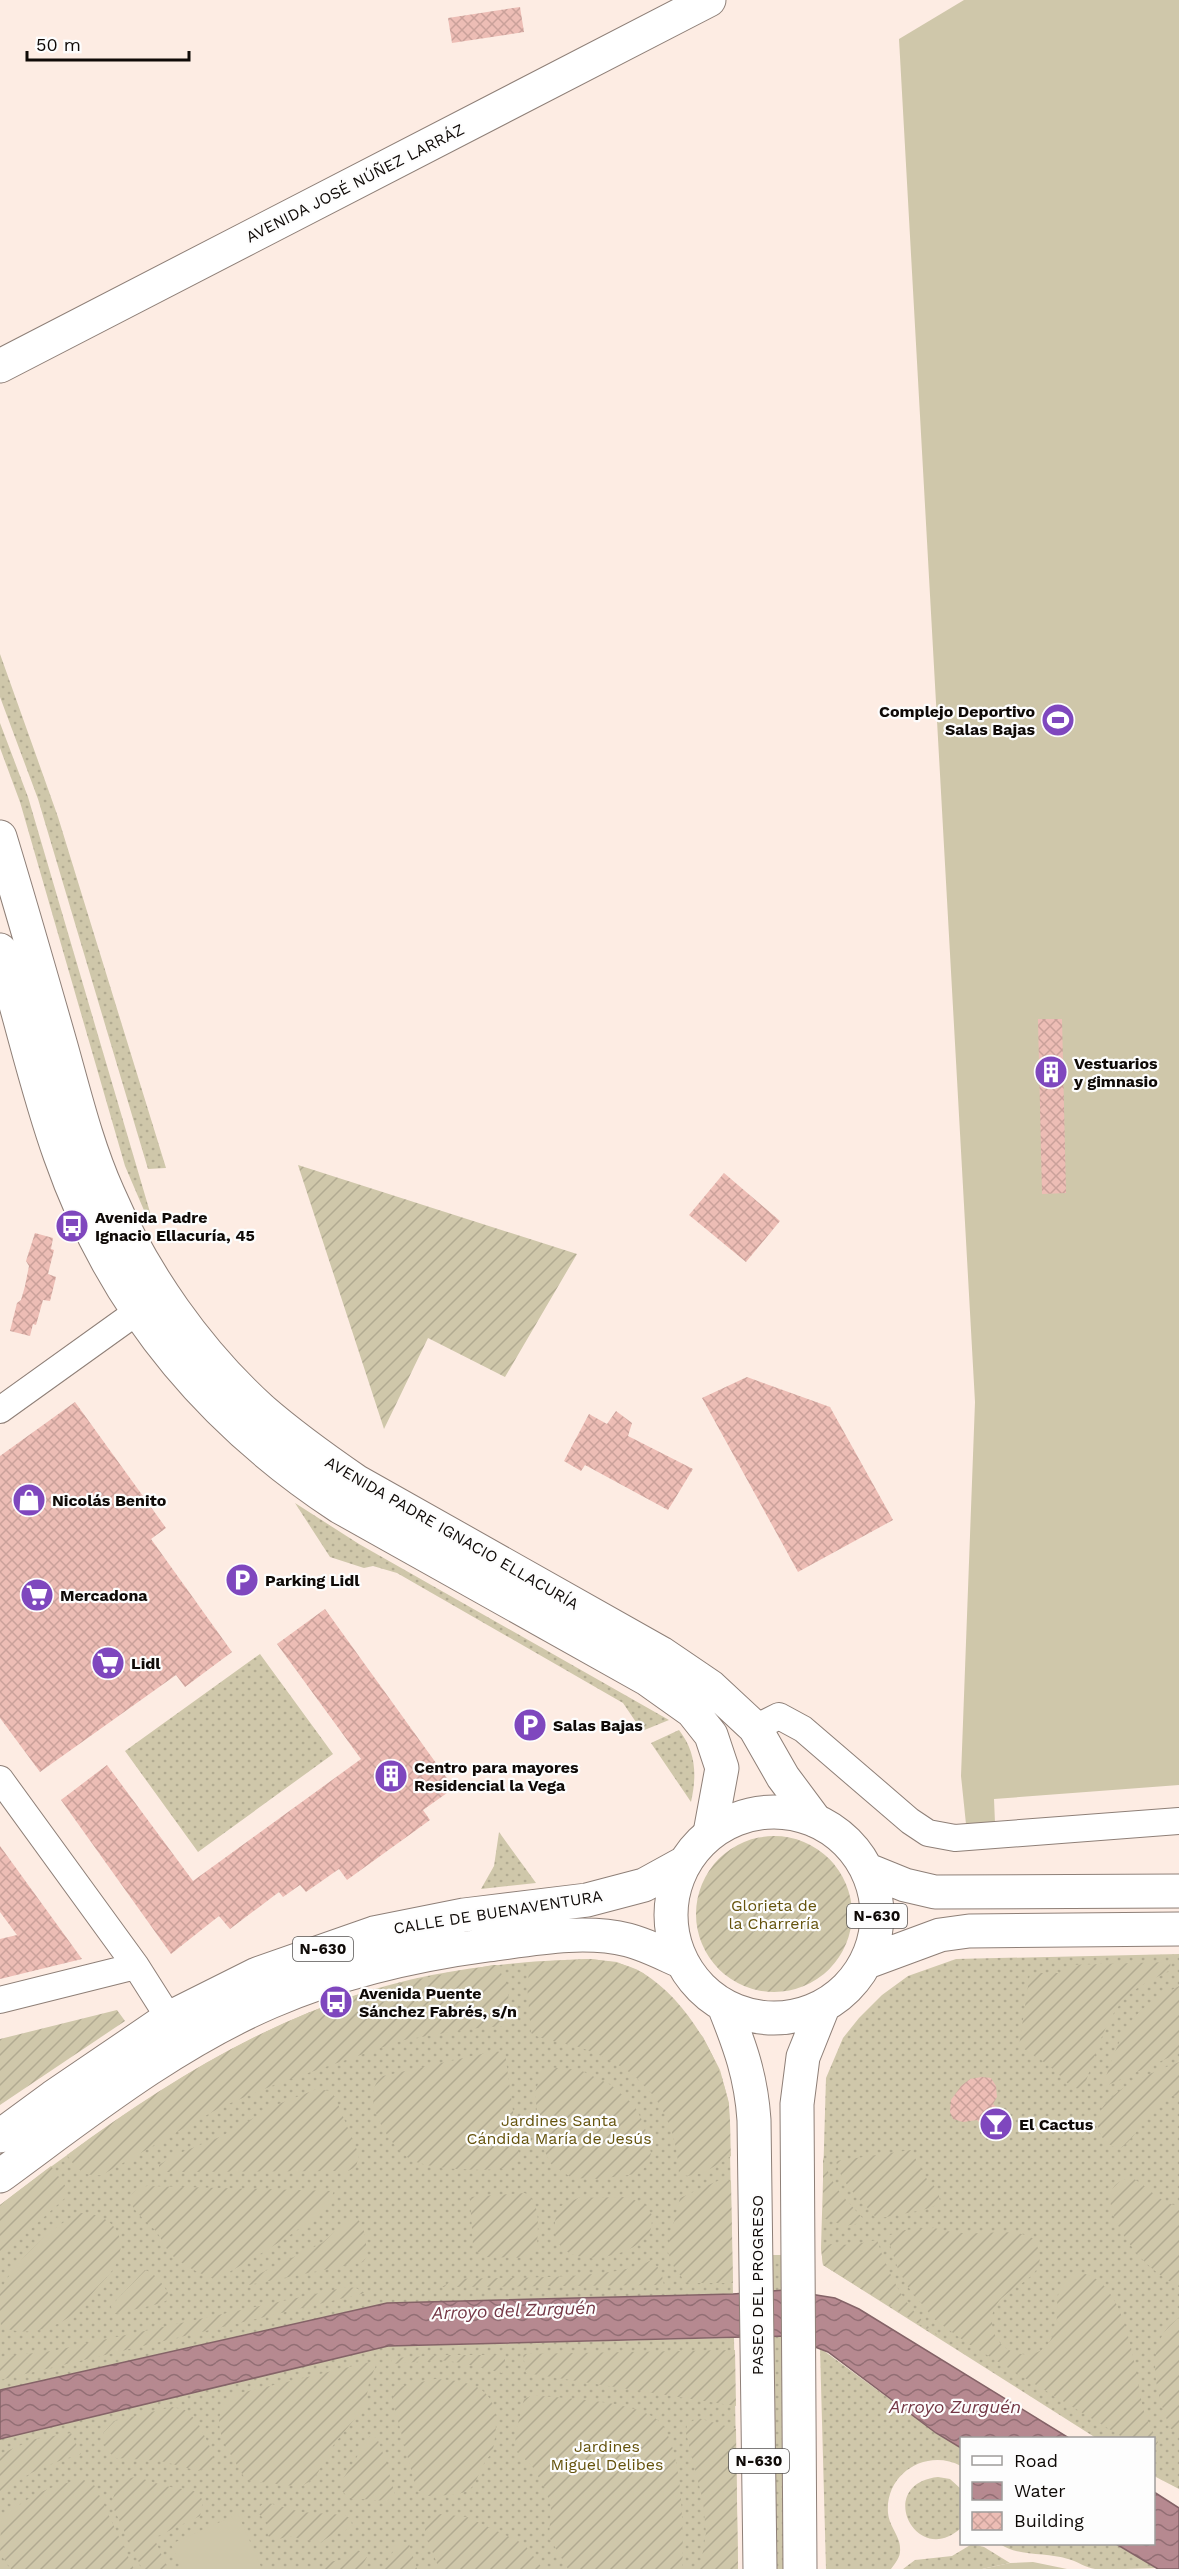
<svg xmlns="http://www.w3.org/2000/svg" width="1179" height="2569" viewBox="0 0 1179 2569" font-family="'Work Sans',sans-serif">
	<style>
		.grass { fill: url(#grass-dots) }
		.garden { fill: url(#garden-furrows) }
		.pitch { fill: #cfc7aa }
		.water { fill: url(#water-waves); stroke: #846367; stroke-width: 1.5 }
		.building { fill: url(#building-cross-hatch) }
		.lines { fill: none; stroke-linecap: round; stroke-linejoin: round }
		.minor-casing { stroke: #8e7f77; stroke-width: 28 }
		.secondary-casing { stroke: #8e7f77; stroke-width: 35 }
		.primary-casing { stroke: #8e7f77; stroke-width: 35 }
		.trunk-casing { stroke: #8e7f77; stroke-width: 35 }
		.minor { stroke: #fff; stroke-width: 26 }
		.secondary { stroke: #fff; stroke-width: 33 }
		.primary { stroke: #fff; stroke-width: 33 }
		.trunk { stroke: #fff; stroke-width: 33 }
		.labels { text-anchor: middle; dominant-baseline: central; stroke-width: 4.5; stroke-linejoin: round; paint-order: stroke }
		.shield { fill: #fdfdfd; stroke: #565351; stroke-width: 1.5 }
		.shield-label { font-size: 15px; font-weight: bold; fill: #0f0a07 }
		.street-label { font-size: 16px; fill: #0f0a07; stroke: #fdfdfd }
		.poi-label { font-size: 16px; font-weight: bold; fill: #0f0a07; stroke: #fdfdfd; text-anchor: start }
		.park-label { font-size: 16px; fill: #65530d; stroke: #fdfdfd }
		.water-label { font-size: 18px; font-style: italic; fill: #743745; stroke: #fdfdfd }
	</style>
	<defs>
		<pattern id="grass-dots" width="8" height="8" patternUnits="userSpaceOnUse" patternTransform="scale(1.5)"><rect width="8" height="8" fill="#cfc7aa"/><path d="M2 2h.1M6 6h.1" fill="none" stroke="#b1aa91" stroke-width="1.8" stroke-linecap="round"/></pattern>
		<pattern id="garden-furrows" width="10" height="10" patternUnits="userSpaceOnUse" patternTransform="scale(1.5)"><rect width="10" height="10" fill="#cfc7aa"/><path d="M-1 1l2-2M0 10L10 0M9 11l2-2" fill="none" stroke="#b1aa91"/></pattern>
		<pattern id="water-waves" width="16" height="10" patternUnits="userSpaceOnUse" patternTransform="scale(1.5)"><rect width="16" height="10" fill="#b68990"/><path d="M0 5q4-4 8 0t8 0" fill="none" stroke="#926e74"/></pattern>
		<pattern id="building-cross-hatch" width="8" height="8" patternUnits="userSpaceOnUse" patternTransform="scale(1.5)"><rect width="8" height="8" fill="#edbdb5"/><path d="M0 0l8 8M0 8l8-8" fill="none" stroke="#caa19a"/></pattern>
	</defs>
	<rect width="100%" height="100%" fill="#fdece3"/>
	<path class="grass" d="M 0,654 L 58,817 L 166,1168 L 148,1169 L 38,799 L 0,697 Z
		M 0,723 L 28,797 L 152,1219 L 149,1222 L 125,1166 L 20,802 L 0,748 Z
		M 295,1503 L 359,1544 L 669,1720 L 642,1731 L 623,1703 L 397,1573 L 373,1566 L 364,1568 L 330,1557 Z
		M 260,1654 L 333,1754 L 198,1852 L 125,1751 Z
		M 679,1730 C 696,1752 697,1775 691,1802 L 651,1743 Z
		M 499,1832 L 536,1883 L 481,1889 L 494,1866 Z
		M 1179,1954 L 1179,2489 L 1154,2476 L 1154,2438 L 1096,2438 L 823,2265 L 821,2248 L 826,2078 L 843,2038 L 859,2018 L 882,1995 L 908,1976 L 956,1959 Z
		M 590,1959 L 617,1962 L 643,1973 L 659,1986 L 703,2037 L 720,2070 L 729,2103 L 733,2294 L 387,2303 L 0,2390 L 0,2205 C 110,2122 222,2040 353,1996 C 429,1970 511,1961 590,1959 Z
		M 769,2255 L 786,2255 L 788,2569 L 774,2569 Z
		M 734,2338 L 738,2569 L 0,2569 L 0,2439 L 6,2436 L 388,2346 Z
		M 820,2348 L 936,2433 L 961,2448 L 961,2466 C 927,2448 885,2473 888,2513 C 889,2526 900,2536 900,2548 C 901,2557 896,2562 891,2569 L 826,2569 Z
		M 938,2477 L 950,2479 L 961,2489 L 961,2528 C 916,2569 874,2484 938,2477 Z
		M 972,2544 L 984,2547 L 1010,2563 L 982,2569 L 903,2569 L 915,2560 L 952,2556 Z
		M 1000,2544 L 1116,2544 L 1156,2568 C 1138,2569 1113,2569 1095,2569 C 1086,2568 1077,2561 1068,2559 C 1047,2552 1018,2557 1000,2544 Z"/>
	<path class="garden" d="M 298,1165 L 577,1254 L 505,1377 L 428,1338 L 384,1429 Z
		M696 1914a78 78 0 1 1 156 0a78 78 0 1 1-156 0Z
		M 590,1959 C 608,1961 627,1963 643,1973 C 684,1998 719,2055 728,2101 C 731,2119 730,2138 731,2156 C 717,2165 695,2181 679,2174 C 676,2105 640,2067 576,2046 C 563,2042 542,2041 531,2033 L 527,1985 L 531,1962 Z
		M 1170,1962 L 1171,1970 C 1157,1977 1143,1983 1131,1993 C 1105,2015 1096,2054 1085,2084 L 1080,2089 L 1071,2087 C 1055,2069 1040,2058 1019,2046 L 1030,1973 L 1068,1973 L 1068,1965 Z
		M 493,1965 L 497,1965 L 507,1985 L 511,2018 L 504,2026 L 468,2029 L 404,2040 L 279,2083 L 221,2107 L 102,2175 C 84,2177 76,2169 67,2155 C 155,2090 250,2030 354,1996 C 399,1981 446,1974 493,1965 Z
		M 1179,1986 L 1179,2053 L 1108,2085 L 1104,2082 C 1123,2030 1127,2012 1179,1986 Z
		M 117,2010 L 125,2021 L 0,2105 L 0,2039 Z
		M 495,2051 L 505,2053 L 519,2155 L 516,2164 C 499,2174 430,2170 412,2160 C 390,2148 356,2095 383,2076 Z
		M 1179,2062 L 1179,2095 C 1143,2099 1145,2134 1119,2149 C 1108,2145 1100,2139 1098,2126 C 1094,2093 1154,2072 1179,2062 Z
		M 547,2067 L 580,2070 L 611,2085 L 634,2105 L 644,2124 L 651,2153 L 647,2166 L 636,2174 L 598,2179 L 572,2178 L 551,2164 L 540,2142 L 535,2092 L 540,2078 Z
		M 317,2089 L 330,2091 L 335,2097 L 359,2155 L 356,2167 L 348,2171 L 179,2172 L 162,2172 L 159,2169 L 159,2165 L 175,2155 L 222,2136 L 276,2105 Z
		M 911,2150 L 925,2177 L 938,2190 L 940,2202 C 933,2211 891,2215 877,2219 C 862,2199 842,2187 836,2161 Z
		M 823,2157 C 833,2191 845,2197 866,2222 L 845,2226 L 823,2218 Z
		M 51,2166 L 66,2187 L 65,2198 L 0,2257 L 0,2205 Z
		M 724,2178 L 731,2181 L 733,2283 L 686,2283 L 674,2267 L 667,2250 L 680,2198 Z
		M 1132,2178 C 1150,2187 1158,2203 1179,2206 L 1179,2287 C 1167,2280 1155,2272 1145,2262 C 1126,2244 1085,2184 1132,2178 Z
		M 147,2186 L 334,2191 C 323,2223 246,2261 216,2280 C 202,2274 190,2269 178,2260 C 167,2253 165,2244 158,2234 C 149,2221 108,2197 147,2186 Z
		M 525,2193 C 543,2203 537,2232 537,2250 L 529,2258 L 482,2257 L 473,2246 L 470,2197 Z
		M 628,2197 L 645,2205 L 652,2215 C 652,2221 652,2228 649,2233 C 630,2264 533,2276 559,2207 L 578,2198 Z
		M 80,2213 C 110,2213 130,2235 116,2264 C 112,2273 103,2281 96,2289 C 89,2297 82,2306 74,2313 C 57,2329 22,2338 1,2326 C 0,2318 0,2303 0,2294 C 6,2269 57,2222 80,2213 Z
		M 353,2216 C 366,2222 366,2243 367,2256 L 363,2262 L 249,2285 L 248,2282 L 251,2278 L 322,2243 Z
		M 934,2228 C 943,2230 953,2233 963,2233 C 987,2235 1012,2227 1034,2239 C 1059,2286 994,2281 992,2319 C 990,2354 1039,2370 1053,2335 C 1064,2309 1045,2287 1080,2273 C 1127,2278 1135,2373 1143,2408 C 1146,2420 1153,2431 1158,2442 L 1154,2449 L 1154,2438 L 1124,2438 L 967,2343 L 934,2319 L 908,2287 L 898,2269 L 887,2236 L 905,2230 Z
		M 877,2240 C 890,2280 907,2310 940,2337 L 823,2265 L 821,2248 L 831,2244 L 852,2245 Z
		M 651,2260 L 661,2271 L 664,2285 L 442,2287 L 455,2279 C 499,2277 618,2281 651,2260 Z
		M 145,2270 C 157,2274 163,2285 170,2296 L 169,2299 L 162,2303 L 116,2314 L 112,2313 L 111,2306 Z
		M 347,2287 L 356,2288 L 365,2293 L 0,2380 L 0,2357 L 52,2351 Z
		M 1179,2318 L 1179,2430 L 1171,2429 C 1155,2395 1142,2341 1179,2318 Z
		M 735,2350 L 736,2406 L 526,2373 L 523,2354 Z
		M 447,2355 L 505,2355 L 505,2370 L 502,2373 L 462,2363 L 440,2360 L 391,2364 L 392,2358 Z
		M 378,2360 L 369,2383 L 365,2406 L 332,2447 L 315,2478 L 302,2486 L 294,2486 L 251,2481 L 244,2477 C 228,2448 204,2423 232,2395 Z
		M 435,2379 C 490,2381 504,2399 492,2454 C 479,2463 479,2487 465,2492 C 454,2496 438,2495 427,2496 L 418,2490 L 414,2481 L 392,2398 L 399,2387 Z
		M 533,2395 C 567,2399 627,2400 655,2418 C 684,2437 684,2537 682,2569 L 568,2569 L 549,2537 L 551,2507 L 545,2488 L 532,2466 L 517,2452 L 515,2436 L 524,2399 Z
		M 172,2407 L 185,2410 L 197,2421 L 213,2453 L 213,2460 L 206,2468 L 198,2471 L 161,2461 L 116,2458 L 107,2451 L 103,2440 L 104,2432 L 114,2421 Z
		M 698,2418 L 736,2429 L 738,2569 L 700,2569 L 706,2533 L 703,2501 L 686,2433 L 687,2424 Z
		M 71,2433 L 81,2454 C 51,2463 22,2473 0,2497 L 0,2454 L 35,2439 Z
		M 370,2436 L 377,2438 L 386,2461 L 395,2495 L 387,2501 L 349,2498 L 342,2491 L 341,2482 Z
		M 137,2477 L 165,2486 L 194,2491 L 203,2500 L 200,2516 L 154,2538 L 168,2569 L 142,2569 L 112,2505 C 114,2489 121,2478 137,2477 Z
		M 82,2479 L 95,2486 L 134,2569 L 11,2569 L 0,2554 L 1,2522 C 23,2497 50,2486 82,2479 Z
		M 265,2502 L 301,2512 L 345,2515 L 351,2519 L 352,2525 L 345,2531 L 333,2534 L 320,2543 L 289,2536 L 276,2540 L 268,2536 L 267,2522 L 259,2514 L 258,2508 Z
		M 440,2514 L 467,2517 L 524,2544 L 543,2569 L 439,2569 L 425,2532 C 425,2521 431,2519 440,2514 Z
		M 402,2541 L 409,2544 L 417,2569 L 382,2569 L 398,2544 Z
		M 357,2550 L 365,2553 L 367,2557 L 360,2569 L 324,2569 L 328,2562 L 341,2560 Z"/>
	<path class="pitch" d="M 964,0 L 1179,0 L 1179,1785 L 994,1799 L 995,1823 L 966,1824 L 961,1776 L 975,1402 L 899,39 Z
		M 238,2514 L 262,2569 L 182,2569 L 171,2544 Z
		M 1033,2562 L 1067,2569 L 982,2569 L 1010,2563 Z"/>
	<path class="water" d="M 785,2290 L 835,2298 L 859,2309 L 1069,2438 L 962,2438 L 961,2448 L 936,2433 L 828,2352 L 787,2336 L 388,2346 L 0,2439 L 0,2390 L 387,2303 L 733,2294 Z
		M 1154,2492 L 1179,2508 L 1179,2569 L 1158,2569 L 1116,2544 L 1154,2544 Z"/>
	<path class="building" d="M 520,7 L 524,32 L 452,43 L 448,18 Z
		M 1038,1019 L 1062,1019 L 1066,1193 L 1042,1194 Z
		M 724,1173 L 780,1221 L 746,1262 L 689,1215 Z
		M 35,1233 L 53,1238 L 51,1249 L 54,1250 L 48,1274 L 56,1277 L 50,1301 L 43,1300 L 36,1325 L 33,1324 L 30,1336 L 10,1331 L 17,1303 L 21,1300 L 25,1286 L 29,1266 L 26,1261 Z
		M 747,1377 L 830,1407 L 893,1520 L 798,1572 L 702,1398 Z
		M 75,1402 L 166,1528 L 151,1539 L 232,1652 L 185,1687 L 176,1675 L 40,1772 L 0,1718 L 0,1456 Z
		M 616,1411 L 632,1423 L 628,1436 L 693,1469 L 668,1510 L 585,1465 L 581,1471 L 564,1461 L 589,1414 L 607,1424 Z
		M 325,1609 L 454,1788 L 423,1810 L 430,1820 L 347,1880 L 339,1869 L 306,1892 L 300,1885 L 283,1897 L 279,1892 L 230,1929 L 219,1916 L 171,1954 L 61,1800 L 107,1765 L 193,1881 L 361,1759 L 277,1644 Z
		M 0,1846 L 82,1959 L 0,1979 L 0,1939 L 17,1935 L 0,1912 Z
		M 982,2077 L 991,2078 L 996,2086 L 997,2097 L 993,2104 L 1011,2122 L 994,2139 L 977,2120 L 963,2122 L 953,2119 L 950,2112 L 951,2100 L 961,2086 L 970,2079 Z"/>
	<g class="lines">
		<defs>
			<path id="minor" d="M 0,1410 L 138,1311
				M 755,1728 L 779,1716 L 803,1729 L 910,1821 L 928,1833 L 955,1838 L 1179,1821
				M 0,1779 L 136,1966 L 169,2018
				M 0,2000 L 136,1966"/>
			<path id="secondary" d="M 0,837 C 21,906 41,976 61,1046 C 75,1096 87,1146 108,1193 C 143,1274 197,1351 262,1410 C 292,1436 324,1459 356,1481 L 661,1653 L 711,1687 L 755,1728 L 783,1777 L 815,1820
				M 0,950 C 21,1017 36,1088 60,1155 C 112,1304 209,1421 340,1507 L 647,1679 L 692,1711 L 711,1735 L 722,1768 L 710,1833"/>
			<path id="primary" d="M 0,366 L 709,0"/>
			<path id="trunk" d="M671 1915a103 103 0 1 1 206 0a103 103 0 1 1-206 0Z
				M 868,1870 L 905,1885 L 935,1892 L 1179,1891
				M 867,1962 L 940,1935 L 969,1931 L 1179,1929
				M 724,2006 C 740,2046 751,2076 754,2120 L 760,2569
				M 0,2136 L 53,2097 L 169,2018 L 257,1974 L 374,1933 L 464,1915 L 587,1900 L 644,1885 L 684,1863
				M 0,2176 C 86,2113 171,2045 270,2002 C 340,1972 413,1955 488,1945 C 533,1939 583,1929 628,1940 C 647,1945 664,1954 682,1962
				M 800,2569 L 797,2104 L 803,2057 L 823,2007"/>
		</defs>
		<use href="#minor" class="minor-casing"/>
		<use href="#secondary" class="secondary-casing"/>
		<use href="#primary" class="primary-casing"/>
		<use href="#trunk" class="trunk-casing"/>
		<use href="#minor" class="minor"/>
		<use href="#secondary" class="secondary"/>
		<use href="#primary" class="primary"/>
		<use href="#trunk" class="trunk"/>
	</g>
	<defs>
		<symbol id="stadium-disc" viewBox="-11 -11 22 22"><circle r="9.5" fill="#7f47be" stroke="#fdfdfd"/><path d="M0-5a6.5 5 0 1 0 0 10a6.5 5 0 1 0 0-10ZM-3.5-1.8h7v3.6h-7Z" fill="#fff"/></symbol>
		<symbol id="building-disc" viewBox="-11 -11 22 22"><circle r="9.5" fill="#7f47be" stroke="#fdfdfd"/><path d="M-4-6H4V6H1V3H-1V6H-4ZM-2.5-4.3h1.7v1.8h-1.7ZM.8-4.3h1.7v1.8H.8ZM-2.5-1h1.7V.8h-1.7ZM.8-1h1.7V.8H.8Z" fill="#fff"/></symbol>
		<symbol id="bus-disc" viewBox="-11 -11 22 22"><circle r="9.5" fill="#7f47be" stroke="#fdfdfd"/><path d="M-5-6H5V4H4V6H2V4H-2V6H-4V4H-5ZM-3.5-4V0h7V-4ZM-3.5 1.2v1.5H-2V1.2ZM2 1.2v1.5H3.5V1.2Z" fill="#fff"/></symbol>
		<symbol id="shop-disc" viewBox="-11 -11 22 22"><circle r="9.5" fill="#7f47be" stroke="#fdfdfd"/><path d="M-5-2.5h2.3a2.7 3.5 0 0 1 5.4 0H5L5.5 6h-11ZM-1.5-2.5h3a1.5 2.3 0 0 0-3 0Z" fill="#fff"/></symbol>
		<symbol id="parking-disc" viewBox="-11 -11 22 22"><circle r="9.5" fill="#7f47be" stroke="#fdfdfd"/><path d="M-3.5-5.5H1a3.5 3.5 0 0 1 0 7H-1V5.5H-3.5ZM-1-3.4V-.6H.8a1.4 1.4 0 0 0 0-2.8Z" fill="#fff"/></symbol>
		<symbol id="supermarket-disc" viewBox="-11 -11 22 22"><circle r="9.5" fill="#7f47be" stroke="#fdfdfd"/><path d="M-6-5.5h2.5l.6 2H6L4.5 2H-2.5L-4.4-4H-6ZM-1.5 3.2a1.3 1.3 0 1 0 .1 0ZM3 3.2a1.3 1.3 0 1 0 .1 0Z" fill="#fff"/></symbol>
		<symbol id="bar-disc" viewBox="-11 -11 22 22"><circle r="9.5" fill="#7f47be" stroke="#fdfdfd"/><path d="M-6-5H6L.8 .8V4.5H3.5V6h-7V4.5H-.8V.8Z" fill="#fff"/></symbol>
	</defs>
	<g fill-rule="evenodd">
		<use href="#stadium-disc" x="1039" y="701" width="38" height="38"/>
		<use href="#building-disc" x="1032" y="1053" width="38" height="38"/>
		<use href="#bus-disc" x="53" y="1207" width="38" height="38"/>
		<use href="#shop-disc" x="10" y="1481" width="38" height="38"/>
		<use href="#parking-disc" x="223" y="1561" width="38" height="38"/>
		<use href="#supermarket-disc" x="18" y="1576" width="38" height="38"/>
		<use href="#supermarket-disc" x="89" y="1644" width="38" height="38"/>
		<use href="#parking-disc" x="511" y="1706" width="38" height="38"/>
		<use href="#building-disc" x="372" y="1757" width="38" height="38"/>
		<use href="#bus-disc" x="317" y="1983" width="38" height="38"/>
		<use href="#bar-disc" x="977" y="2105" width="38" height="38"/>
	</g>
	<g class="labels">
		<g class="shield">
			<rect x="847" y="1904" width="60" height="24" rx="4.5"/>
			<rect x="293" y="1937" width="60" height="24" rx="4.5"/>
			<rect x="729" y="2449" width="60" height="24" rx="4.5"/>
		</g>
		<g class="shield-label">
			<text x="877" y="1916">N-630</text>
			<text x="323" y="1949">N-630</text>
			<text x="759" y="2461">N-630</text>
		</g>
		<g class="street-label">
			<text transform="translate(355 183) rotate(-27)">AVENIDA JOSÉ NÚÑEZ LARRÁZ</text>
			<text transform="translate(452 1533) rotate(30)">AVENIDA PADRE IGNACIO ELLACURÍA</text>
			<text transform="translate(498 1912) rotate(-9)">CALLE DE BUENAVENTURA</text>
			<text transform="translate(757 2285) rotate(-90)">PASEO DEL PROGRESO</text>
		</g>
		<g class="poi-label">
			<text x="1035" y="711" text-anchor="end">Complejo Deportivo<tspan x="1035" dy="18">Salas Bajas</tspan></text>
			<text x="1074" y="1063">Vestuarios<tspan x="1074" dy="18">y gimnasio</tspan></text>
			<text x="95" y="1217">Avenida Padre<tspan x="95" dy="18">Ignacio Ellacuría, 45</tspan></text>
			<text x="52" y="1500">Nicolás Benito</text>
			<text x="265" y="1580">Parking Lidl</text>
			<text x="60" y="1595">Mercadona</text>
			<text x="131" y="1663">Lidl</text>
			<text x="553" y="1725">Salas Bajas</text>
			<text x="414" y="1767">Centro para mayores<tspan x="414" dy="18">Residencial la Vega</tspan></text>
			<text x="359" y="1993">Avenida Puente<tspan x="359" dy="18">Sánchez Fabrés, s/n</tspan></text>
			<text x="1019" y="2124">El Cactus</text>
		</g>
		<g class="park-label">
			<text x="774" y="1905">Glorieta de<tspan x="774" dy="18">la Charrería</tspan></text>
			<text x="559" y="2120">Jardines Santa<tspan x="559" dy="18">Cándida María de Jesús</tspan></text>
			<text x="607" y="2446">Jardines<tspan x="607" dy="18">Miguel Delibes</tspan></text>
		</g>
		<g class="water-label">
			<text transform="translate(514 2310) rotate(-2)">Arroyo del Zurguén</text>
			<text x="955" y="2406">Arroyo Zurguén</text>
		</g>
	</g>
	<rect x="960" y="2437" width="195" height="108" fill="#fdfdfd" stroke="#9e9c9b" stroke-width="1.5"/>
	<rect x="972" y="2456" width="30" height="9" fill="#ffffff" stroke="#9e9c9b" stroke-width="1.5"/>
	<text x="1014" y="2467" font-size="18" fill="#0f0a07">Road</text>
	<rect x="972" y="2482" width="30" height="18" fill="url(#water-waves)" stroke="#9e9c9b" stroke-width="1.5"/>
	<text x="1014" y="2497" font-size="18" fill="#0f0a07">Water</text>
	<rect x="972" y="2512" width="30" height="18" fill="url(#building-cross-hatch)" stroke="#9e9c9b" stroke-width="1.5"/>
	<text x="1014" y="2527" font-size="18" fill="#0f0a07">Building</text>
	<path d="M27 51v9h162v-9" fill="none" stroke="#0f0a07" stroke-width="3"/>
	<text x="36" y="51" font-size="18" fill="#0f0a07" stroke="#fdfdfd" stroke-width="4.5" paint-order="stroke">50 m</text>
</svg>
